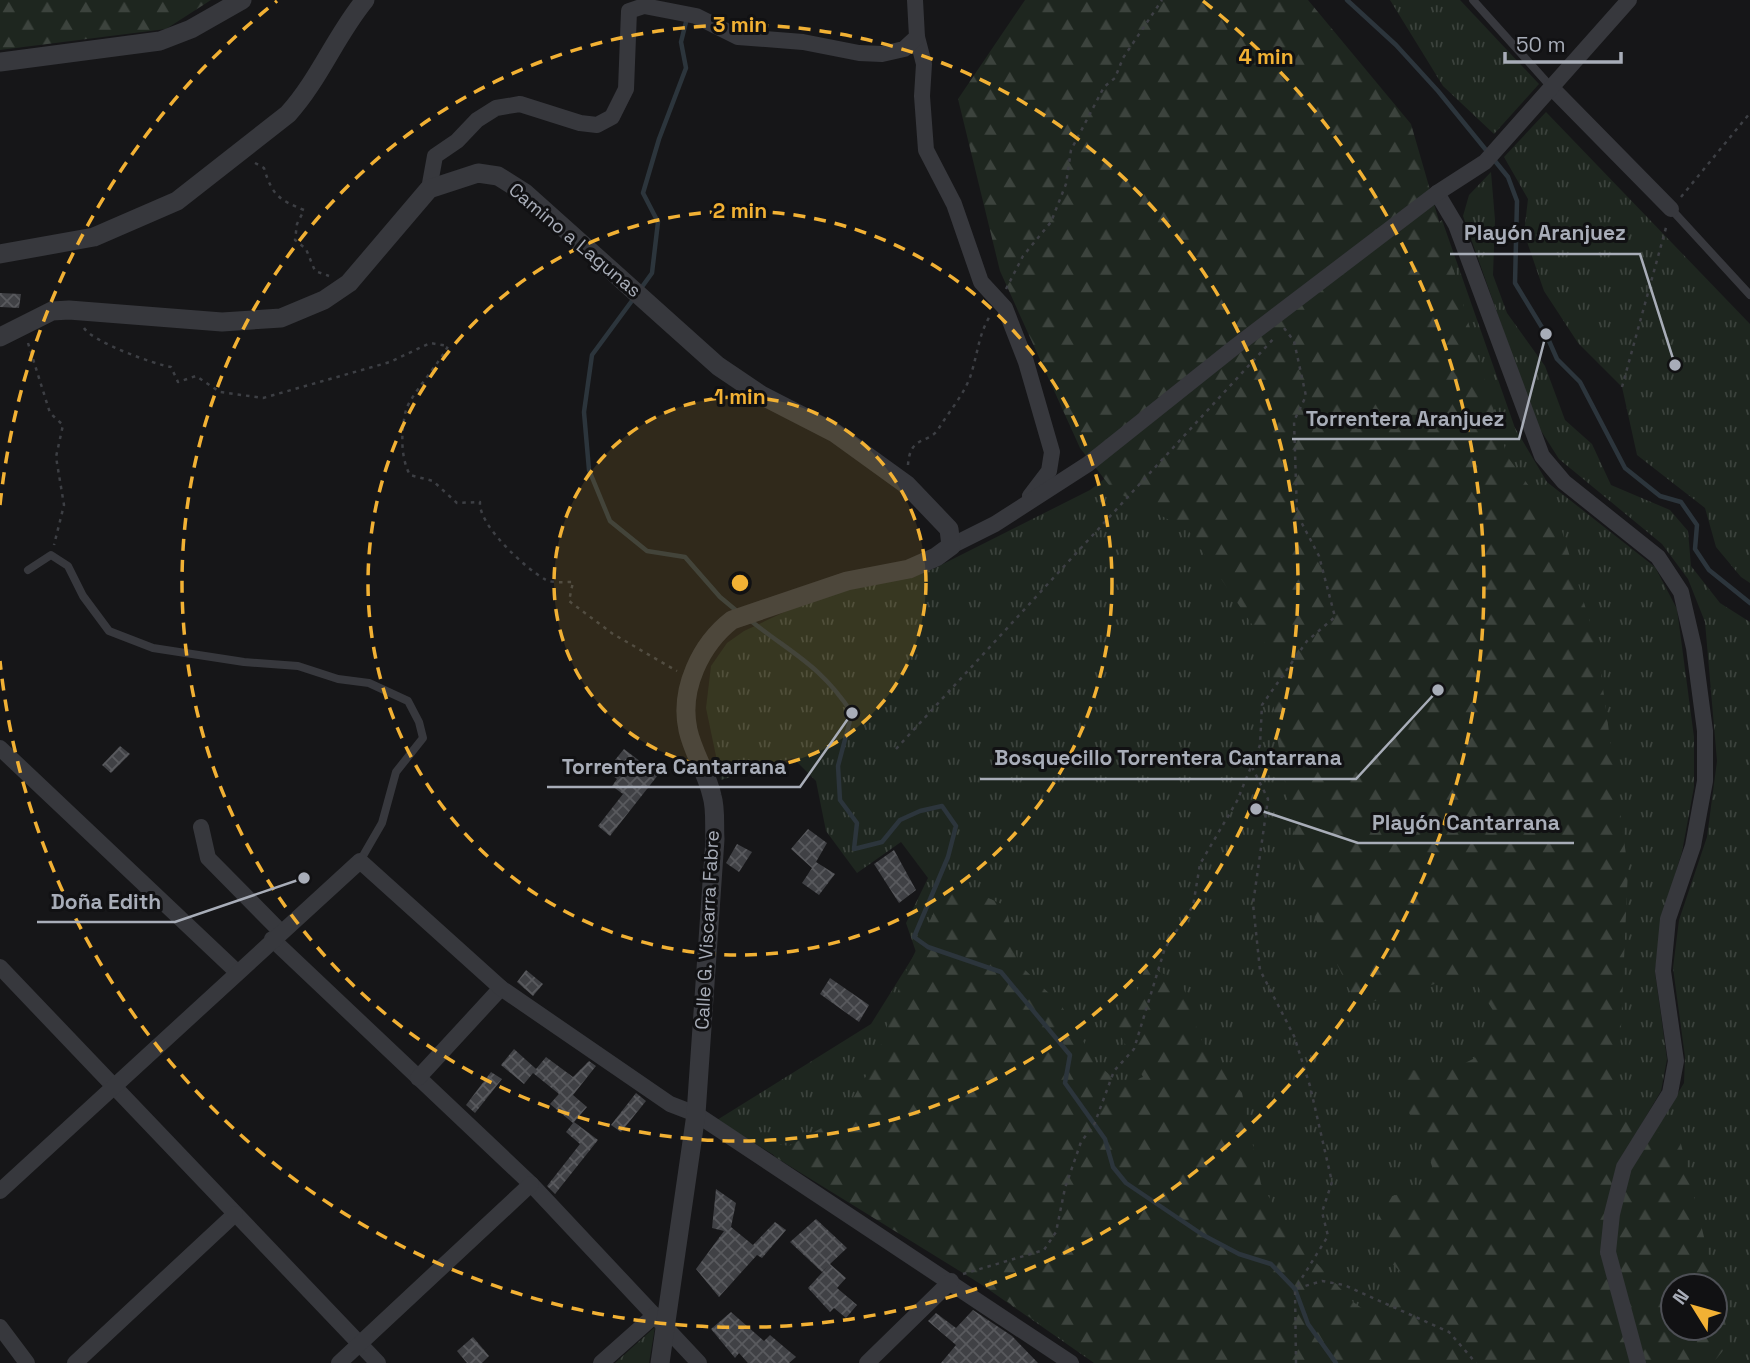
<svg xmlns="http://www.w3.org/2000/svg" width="1750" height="1363" viewBox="0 0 1750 1363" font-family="'Space Grotesk',sans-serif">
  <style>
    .grass { fill: url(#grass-tufts); fill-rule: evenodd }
    .forest { fill: url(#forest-firs); fill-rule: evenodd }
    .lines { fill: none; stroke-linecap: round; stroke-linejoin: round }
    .stream { stroke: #2c353c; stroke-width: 4.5 }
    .building { fill: url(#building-cross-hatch) }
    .path { stroke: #3d3f44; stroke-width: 2.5; stroke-dasharray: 3.5 5; stroke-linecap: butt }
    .service { stroke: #37383d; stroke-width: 8 }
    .minor { stroke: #37383d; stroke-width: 16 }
    .tertiary { stroke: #37383d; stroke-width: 19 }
    .ring { fill: none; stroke: #f2b134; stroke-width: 3.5; stroke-dasharray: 12 9 }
    .labels { text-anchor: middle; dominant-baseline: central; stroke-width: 6; stroke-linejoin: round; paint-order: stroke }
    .street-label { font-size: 19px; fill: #a8adb8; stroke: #111113 }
    .centre { fill: #f2b134; stroke: #111113; stroke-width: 3.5 }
    .ring-label { font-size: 21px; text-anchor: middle; font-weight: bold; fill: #f2b134; stroke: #111113; stroke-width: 6; stroke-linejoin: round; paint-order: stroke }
    .leader { fill: none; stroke: #a8adb8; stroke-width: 2.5 }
    .callout-dot { fill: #a8adb8; stroke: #111113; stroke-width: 2.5 }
    .callout-label { font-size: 21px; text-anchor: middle; font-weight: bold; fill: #a8adb8; stroke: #111113; stroke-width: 6; stroke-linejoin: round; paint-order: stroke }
  </style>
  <defs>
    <pattern id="grass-tufts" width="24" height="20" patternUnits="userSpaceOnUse" patternTransform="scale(1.75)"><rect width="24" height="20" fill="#1e261f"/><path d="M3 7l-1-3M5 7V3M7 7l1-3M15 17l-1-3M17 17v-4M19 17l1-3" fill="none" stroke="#3c433d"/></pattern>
    <pattern id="forest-firs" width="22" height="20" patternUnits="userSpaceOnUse" patternTransform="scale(1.75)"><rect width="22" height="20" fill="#1e261f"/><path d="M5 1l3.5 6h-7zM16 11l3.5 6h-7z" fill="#3c433d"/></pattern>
    <pattern id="building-cross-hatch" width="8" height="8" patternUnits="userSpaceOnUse" patternTransform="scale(1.75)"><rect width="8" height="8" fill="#404145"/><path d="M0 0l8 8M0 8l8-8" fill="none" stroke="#595a5e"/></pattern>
  </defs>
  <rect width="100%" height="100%" fill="#161618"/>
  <g class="grass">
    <path d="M1390 0H1460L1539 84 1494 134 1443 86Z"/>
    <path d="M1546 112 1750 324V583L1741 577 1716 547 1705 508 1637 455 1622 387 1578 343 1544 291 1524 233 1528 199 1504 157Z"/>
    <path d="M1491 172 1495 220 1493 275 1507 313 1545 366 1565 420 1592 444 1611 485 1670 510 1688 531 1691 566 1720 603 1750 622V1363H1647L1632 1170 1684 1083 1685 1057 1673 968 1679 920 1707 837 1717 761 1705 622 1688 579 1662 544 1559 459 1536 423 1463 216 1469 195ZM1673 1286H1715V1328H1673Z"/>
    <path d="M1442 220 1515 428 1547 482 1655 567 1677 609 1694 737V787L1682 852 1661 920 1655 972 1667 1059 1661 1091 1615 1169 1628 1363H1094L965 1273 717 1120 871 1024 916 952 906 923 928 878 901 842 857 873 826 831 816 781 793 758 721 780 706 708 711 666 727 643 744 631 840 586 933 569 1090 490Z"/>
    <path d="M655 1327 649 1363H615Z"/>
  </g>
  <g class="forest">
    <path d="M0 0H211L166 29 0 50Z"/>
    <path d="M1025 0H1308L1411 124 1507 456 1562 531 1597 645 1628 869 1617 1118 1680 1140 1730 1342 1713 1363H1096L992 1291 775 1157 765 1142 789 1146 843 1116 877 1057 901 982 949 880 1006 906 1018 963 1061 1005 1097 1064 1122 1085 1143 1077 1113 1022 1133 1003 1146 965 1182 983 1200 1038 1242 1093 1261 1184 1295 1240 1352 1301 1371 1315 1395 1294 1402 1273C1372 1245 1370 1236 1384 1198L1441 1184 1389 1068 1445 1073 1475 1058 1494 1012 1470 974 1357 1006 1305 897 1276 731 1268 648 1188 530 1113 490 1080 448 1000 271 958 99ZM1673 1286H1715V1328H1673Z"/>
  </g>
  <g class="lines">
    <g class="stream">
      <path d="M1347 0 1396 45 1438 91 1508 177 1517 201 1515 283 1546 334 1557 359 1580 382 1625 468 1660 496 1681 502 1697 525 1695 549 1709 570 1750 603"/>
      <path d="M639 291 652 273 658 222 643 193 659 139 686 68 681 42 687 18"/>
      <path d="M634 298 592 355 584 412 589 470 610 521 647 551 685 557 720 597 738 612"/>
      <path d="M751 621C794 655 820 665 852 713L838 766 840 800 857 823 854 849 882 842 900 820 920 811 942 806 956 826 948 857 914 937 928 947 1001 972 1070 1055 1065 1083 1105 1139 1113 1167 1126 1183 1203 1235 1239 1254 1271 1264 1295 1289 1308 1324 1336 1363"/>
    </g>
  </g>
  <g class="building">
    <path d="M0 293 21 294 19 308 0 307Z"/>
    <path d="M120 746 130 754 111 773 102 765Z"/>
    <path d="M624 749 658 775 610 836 598 826 623 794 612 786 617 779 606 771Z"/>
    <path d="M808 829 827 843 816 862 835 874 819 895 802 883 812 868 791 849Z"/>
    <path d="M737 844 752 852 739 872 726 863Z"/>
    <path d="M894 850 916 890 899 903 874 864Z"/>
    <path d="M526 970 543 984 533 996 517 982Z"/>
    <path d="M830 978 869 1005 859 1022 820 994Z"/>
    <path d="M514 1049 536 1069 546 1057 573 1077 589 1061 596 1066 573 1095 587 1107 574 1122 598 1140 555 1194 547 1186 580 1144 566 1132 573 1123 550 1104 559 1094 533 1073 524 1084 501 1065Z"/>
    <path d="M491 1072 502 1079 475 1113 466 1105Z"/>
    <path d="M636 1093 646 1101 621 1132 611 1125Z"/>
    <path d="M716 1189 736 1203 731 1227 753 1245 775 1222 786 1230 762 1258 757 1255 719 1297 696 1269 724 1231 712 1228Z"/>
    <path d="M816 1219 847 1248 830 1264 846 1278 837 1288 857 1305 846 1318 834 1308 830 1312 808 1288 828 1266 822 1272 790 1242Z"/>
    <path d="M973 1310 1012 1336 1038 1363H941L956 1345 928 1321 936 1313 956 1328Z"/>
    <path d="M731 1312 764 1341 770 1335 796 1357 789 1363H748L739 1353 735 1358 711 1329Z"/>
    <path d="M473 1337 489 1356 482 1363H467L457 1351Z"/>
  </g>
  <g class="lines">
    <g class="path">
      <path d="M255 163 264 168C272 195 279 200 304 210L297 224 295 240 306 249 315 271 329 276"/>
      <path d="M1681 197 1750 113"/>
      <path d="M1006 289 1023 256 1051 222 1066 184 1071 150 1104 87 1115 78 1123 58 1162 0"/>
      <path d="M84 328C93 342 153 364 171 367L178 382 196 376 220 392 263 398 390 362 430 343 448 346C439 364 410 396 406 410 401 430 400 457 410 475L433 481 457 503 480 502C478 525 526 569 546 580 552 583 565 582 573 582L569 601 613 634 677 671"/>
      <path d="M28 343 50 413 63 425 56 457 64 505 54 545"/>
      <path d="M1622 387 1667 224"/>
      <path d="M908 465C910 434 929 445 939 428 950 410 967 391 972 371 978 351 979 334 990 316"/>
      <path d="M896 749 1275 337"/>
      <path d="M1252 767 1268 799 1253 904 1260 970 1294 1036 1310 1086 1332 1182 1322 1212 1328 1236 1295 1289"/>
      <path d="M963 1274 1044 1250 1056 1232 1065 1188 1081 1142 1094 1125 1114 1071 1134 1049 1165 948 1193 906 1200 864 1237 801 1260 745 1262 705 1307 641 1335 617 1319 556 1297 514 1294 421 1306 396 1294 341 1284 328"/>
      <path d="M1296 1363 1295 1289 1322 1281 1344 1285 1449 1332 1476 1363"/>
    </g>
    <g class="service">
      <path d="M1473 0 1552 88"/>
      <path d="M1671 209 1750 295"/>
      <path d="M28 570 51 555 68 566 83 596 109 631 153 648 244 662 298 666 338 679 369 683 408 701 419 722 423 738 396 772 382 823 360 861"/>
    </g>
    <g class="minor">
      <path d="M917 37 924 64 922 96 926 150 954 204 981 282 1005 308 1026 362 1052 452 1049 471 1030 496"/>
      <path d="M1552 88 1671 209"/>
      <path d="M429 189 435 156 457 141 477 120 496 108 520 104 580 123 597 125 612 117 626 89 629 11 644 6 696 16 738 37 803 42 859 53 882 54 904 49 917 37 915 0"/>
      <path d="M1437 193 1456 225 1542 456 1564 482 1658 557 1681 592 1694 648 1705 731V781L1693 846 1668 919 1663 971 1676 1061 1670 1093 1624 1167 1612 1214 1608 1252 1638 1363"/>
      <path d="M951 546 995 524 1088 464 1236 346 1437 193 1485 162 1629 0"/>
      <path d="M0 748 237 972"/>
      <path d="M201 827 208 858 281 932"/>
      <path d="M272 939 531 1184 699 1363"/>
      <path d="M0 967 378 1363"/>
      <path d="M418 1078 501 988"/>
      <path d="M0 1191 360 861 501 988 670 1104 696 1114 1071 1363"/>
      <path d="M0 1327 27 1363"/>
      <path d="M75 1363 235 1214"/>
      <path d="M339 1363 531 1184"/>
      <path d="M601 1363 655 1315"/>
      <path d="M867 1363 951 1281"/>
    </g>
    <g class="tertiary">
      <path d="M0 62 160 41 191 29 242 0"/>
      <path d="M0 254 94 237 177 201 288 114C319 80 336 35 365 0"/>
      <path d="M0 337 52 311 69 310 222 322 281 318 324 300 349 283 429 189 478 173 498 176 525 193 718 366 761 395 835 433 907 485 949 529 951 546 936 557 909 569 847 581 732 620C701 644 679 689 688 730 693 753 707 773 712 796 716 809 714 825 715 839L696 1114 660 1363"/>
    </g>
  </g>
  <circle cx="740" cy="583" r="186" fill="#f2b134" fill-opacity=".12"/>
  <g class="ring">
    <circle cx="740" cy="583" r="186"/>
    <circle cx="740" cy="583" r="372"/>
    <circle cx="740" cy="583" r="558"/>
    <path d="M0 505A744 744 0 0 1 277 1M1203 1A744 744 0 1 1 0 661"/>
  </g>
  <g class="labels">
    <g class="street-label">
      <text transform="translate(575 240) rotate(40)">Camino a Lagunas</text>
      <text transform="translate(707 930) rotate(-87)">Calle G. Viscarra Fabre</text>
    </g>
  </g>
  <circle cx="740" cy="583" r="10" class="centre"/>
  <g class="ring-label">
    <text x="740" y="32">3 min</text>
    <text x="1266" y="64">4 min</text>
    <text x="740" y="218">2 min</text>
    <text x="740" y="404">1 min</text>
  </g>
  <path class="leader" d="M1675 365L1640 254H1450M1546 334L1519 439H1292M1438 690L1356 779H980M852 713L800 787H547M1256 809L1358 843H1574M304 878L175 922H37"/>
  <g class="callout-dot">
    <circle cx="1675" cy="365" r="7"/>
    <circle cx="1546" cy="334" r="7"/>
    <circle cx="1438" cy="690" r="7"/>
    <circle cx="852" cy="713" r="7"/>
    <circle cx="1256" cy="809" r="7"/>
    <circle cx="304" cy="878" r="7"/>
  </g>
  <g class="callout-label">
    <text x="1545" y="240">Playón Aranjuez</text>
    <text x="1405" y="426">Torrentera Aranjuez</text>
    <text x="1168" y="765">Bosquecillo Torrentera Cantarrana</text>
    <text x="674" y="774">Torrentera Cantarrana</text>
    <text x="1466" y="830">Playón Cantarrana</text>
    <text x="106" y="909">Doña Edith</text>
  </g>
  <g transform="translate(1694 1307) rotate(307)"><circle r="33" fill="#111113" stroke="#4d4f55" stroke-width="2"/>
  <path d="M0-5L12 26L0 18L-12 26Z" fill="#f2b134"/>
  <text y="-10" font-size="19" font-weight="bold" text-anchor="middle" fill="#a8adb8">N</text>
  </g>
  <path d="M1505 52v10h116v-10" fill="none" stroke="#a8adb8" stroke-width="3.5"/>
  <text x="1516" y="52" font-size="21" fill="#a8adb8" stroke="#111113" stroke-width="5" paint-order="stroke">50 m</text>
</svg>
